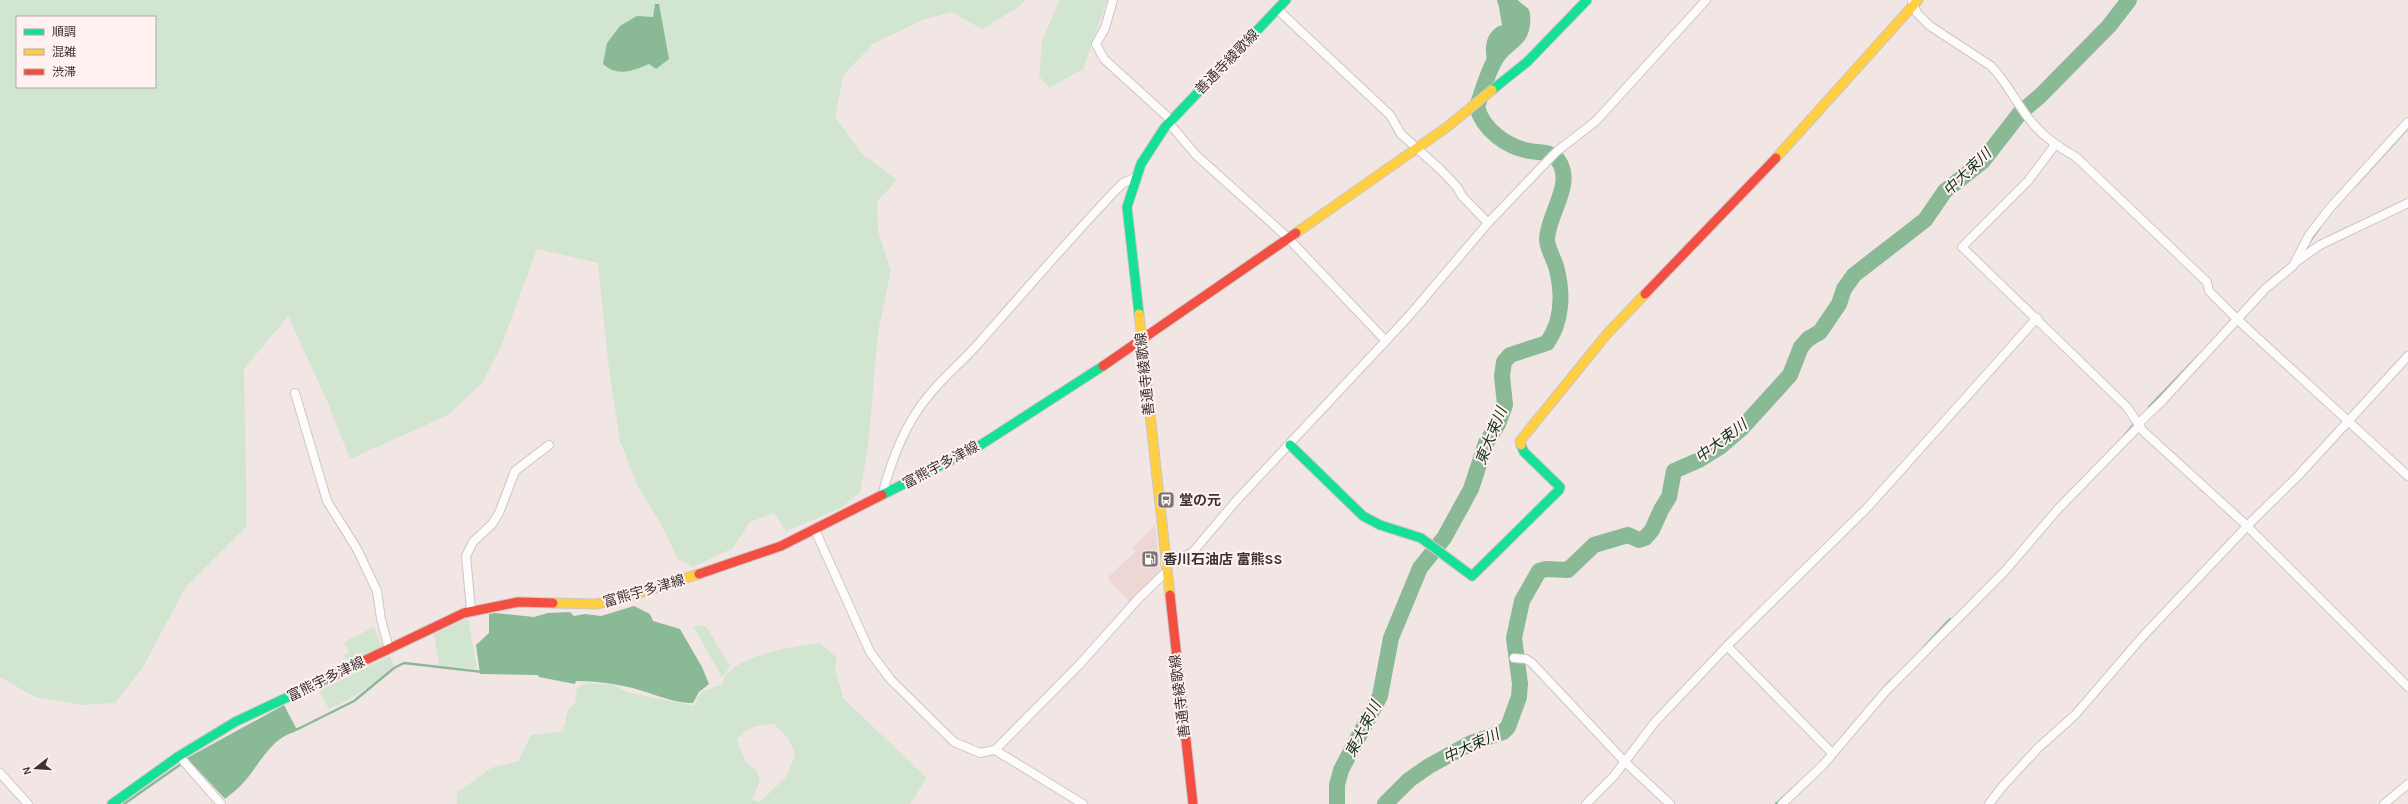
<svg xmlns="http://www.w3.org/2000/svg" width="2408" height="804" viewBox="0 0 2408 804" font-family="Karla,'Noto Sans JP',sans-serif">
  <style>
    .built { fill: #edd7d5 }
    .green { fill: #d1e5d1; fill-rule: evenodd }
    .water { fill: #8ab995 }
    .lines { fill: none; stroke-linecap: round; stroke-linejoin: round }
    .stream { stroke: #8ab995; stroke-width: 2.5 }
    .river { stroke: #8ab995; stroke-width: 16 }
    .street-casing { stroke: #cec5c4; stroke-width: 10 }
    .fast-casing { stroke: #cec5c4; stroke-width: 11 }
    .slow-casing { stroke: #cec5c4; stroke-width: 11 }
    .jam-casing { stroke: #cec5c4; stroke-width: 11 }
    .street { stroke: #fdfbfb; stroke-width: 8 }
    .fast { stroke: #16e098; stroke-width: 9 }
    .slow { stroke: #ffcf43; stroke-width: 9 }
    .jam { stroke: #f24e42; stroke-width: 9 }
    .labels { text-anchor: middle; dominant-baseline: central; stroke-width: 4; stroke-linejoin: round; paint-order: stroke }
    .street-label { font-size: 14px; fill: #3b3332; stroke: #fff1f0 }
    .poi-label { font-size: 14px; font-weight: bold; fill: #3b3332; stroke: #fff1f0; text-anchor: start }
    .water-label { font-size: 15px; font-style: italic; fill: #11301b; stroke: #fff1f0 }
  </style>
  <rect width="100%" height="100%" fill="#f2e6e5"/>
  <path class="built" d="M1155 525 1160 572 1130 602 1107 578 1136 551 1133 547Z"/>
  <g class="green">
    <path d="M0 0H1025L1020 6 982 29 951 12 922 20 873 44 844 74 835 117 862 154 897 180 877 201 878 231 891 271 878 332 868 448 860 492 839 509 786 531 774 513 750 522 733 548 693 567 678 559 662 526 638 487 620 441 609 370 598 263 537 249 500 349 482 383 448 415 350 459 328 403 288 316 244 369 247 526 185 588 143 667 115 703 82 705 35 697 0 677ZM17 17H155V87H17Z"/>
    <path d="M1059 0H1107L1083 69 1049 88 1039 76 1042 42Z"/>
    <path d="M468 618 477 669 439 665 434 634Z"/>
    <path d="M693 626H706L726 660 731 665 722 677Z"/>
    <path d="M374 627 382 646 347 662 344 655 349 653 344 642Z"/>
    <path d="M820 643 837 658 835 668 843 698 927 778 910 804H457V793L491 768 518 761 531 735 563 731 568 710 575 703 577 688 586 683 613 685 627 692 694 706 701 692 723 684C725 656 798 646 820 643ZM774 724 789 739 795 755 786 777 760 802 752 800 760 781 757 771 745 761 737 740C744 728 760 724 774 724Z"/>
    <path d="M390 656 394 665C373 684 355 698 329 709L319 691Z"/>
  </g>
  <g class="water">
    <path d="M655 4H659L669 59 656 69 649 64C632 71 618 77 603 64L607 43 620 26 637 16 653 17Z"/>
    <path d="M634 606 650 614 653 621 680 629 702 667 709 684 699 692 693 703C681 704 661 697 649 693 626 685 600 681 576 681L575 684 539 677 538 675 480 674 476 645 489 633V614L495 613 534 617 548 613 570 612 574 616 585 614 601 616Z"/>
    <path d="M284 705 296 728 295 732C272 737 259 765 244 782 239 788 231 794 225 799L187 758Z"/>
  </g>
  <g class="lines">
    <g class="stream">
      <path d="M2356 185 2408 128"/>
      <path d="M2308 244 2320 227"/>
      <path d="M2268 282 2286 267"/>
      <path d="M2149 407 2199 355"/>
      <path d="M2123 437 2135 423"/>
      <path d="M1923 648 1950 619"/>
      <path d="M1879 694 1891 680"/>
      <path d="M293 730 298 729 354 701 394 668 404 663 483 672"/>
      <path d="M124 804 184 762"/>
      <path d="M1776 804 1798 784"/>
    </g>
    <g class="river">
      <path d="M1495 59C1493 51 1493 39 1501 34 1505 32 1507 33 1511 30L1506 1"/>
      <path d="M1337 804V785L1341 770 1380 696 1391 638 1420 568 1444 538 1471 489 1486 443 1498 424 1505 405 1502 376 1504 362 1510 355 1547 343C1562 322 1563 295 1557 270 1555 260 1547 249 1547 239 1548 213 1575 184 1558 160 1551 151 1540 153 1530 151 1507 147 1483 130 1477 107 1482 92 1487 74 1495 60 1506 40 1525 43 1522 14L1505 0"/>
      <path d="M1385 804 1409 780 1429 766 1471 743 1503 732 1508 727 1519 697 1520 684 1514 638 1522 601 1539 571 1546 569 1568 570 1594 545 1628 535 1639 540 1645 538 1652 530 1661 510 1669 497 1674 471 1699 460 1720 447 1741 429 1790 375 1801 347 1808 339 1820 332 1839 304 1844 289 1854 275 1925 220 1945 191 1982 162 2020 113 2040 96 2109 26 2129 0"/>
    </g>
    <g class="street-casing">
      <g id="street">
        <path d="M1113 0 1105 28 1096 44 1104 59 1171 120"/>
        <path d="M1912 2 1917 13 1930 26 1991 66C2007 82 2016 103 2030 120 2042 136 2058 147 2076 157L2207 282 2209 291 2238 320 2408 476"/>
        <path d="M1277 9 1390 115 1401 134 1441 170 1457 187 1462 196 1488 223"/>
        <path d="M1169 123 1196 155 1287 237 1386 341"/>
        <path d="M2055 145 2028 181 1962 247 2127 407 2143 431 2245 524 2408 687"/>
        <path d="M2296 262 2320 245 2408 203"/>
        <path d="M295 393 327 501 357 549 377 591 381 619 389 649"/>
        <path d="M2139 423 2162 401 2265 289 2293 266 2309 235 2330 208 2408 122"/>
        <path d="M882 496C891 460 904 425 929 395 946 374 968 357 985 336 1027 288 1069 240 1113 193L1123 183 1134 178"/>
        <path d="M815 530 870 652 891 680 954 742 980 753 995 750 1079 665 1139 598 1166 572"/>
        <path d="M1165 564 1192 553 1236 501 1409 316 1488 223 1556 152 1596 121 1706 0"/>
        <path d="M471 610 466 556 473 542 492 524 499 513 515 471 549 445"/>
        <path d="M1727 646 1832 753"/>
        <path d="M1514 658 1526 659 1532 663 1625 762 1670 804"/>
        <path d="M995 750 1083 804"/>
        <path d="M179 756 221 804"/>
        <path d="M0 773 28 804"/>
        <path d="M1586 804 1614 776 1655 722 1730 643 1867 508 2037 318"/>
        <path d="M1782 804 1823 765 1885 692 2005 571 2058 509 2140 425"/>
        <path d="M1989 804 2002 787 2038 748 2075 715 2143 636 2254 519 2297 477 2408 356"/>
        <path d="M2384 804 2408 784"/>
      </g>
    </g>
    <g class="fast-casing">
      <g id="fast">
        <path d="M1492 90 1527 62 1587 0"/>
        <path d="M1139 314 1127 207 1141 164 1165 127 1286 0"/>
        <path d="M1290 445 1363 516 1380 525 1421 538 1472 576 1559 490 1560 487 1524 452 1521 445"/>
        <path d="M882 495 979 446 1103 366"/>
        <path d="M112 804 179 756 235 722 328 678"/>
      </g>
    </g>
    <g class="slow-casing">
      <g id="slow">
        <path d="M1776 158 1918 0"/>
        <path d="M1296 233 1447 127 1492 90"/>
        <path d="M1139 314 1170 595"/>
        <path d="M1521 445 1520 441 1607 334 1645 294"/>
        <path d="M553 603 596 604 624 598 699 574"/>
      </g>
    </g>
    <g class="jam-casing">
      <g id="jam">
        <path d="M1645 294 1776 158"/>
        <path d="M1103 366 1296 233"/>
        <path d="M699 574 781 546 882 495"/>
        <path d="M1170 595 1193 804"/>
        <path d="M328 678 464 613 518 602 553 603"/>
      </g>
    </g>
    <use href="#street" class="street"/>
    <use href="#fast" class="fast"/>
    <use href="#slow" class="slow"/>
    <use href="#jam" class="jam"/>
  </g>
  <defs>
    <g id="bus-square" transform="scale(0.9)"><rect x="-9" y="-9" width="18" height="18" rx="4" fill="#7b7271" stroke="#fff1f0"/><path d="M-5-6H5V4H4V6H2V4H-2V6H-4V4H-5ZM-3.5-4V0h7V-4ZM-3.5 1.2v1.5H-2V1.2ZM2 1.2v1.5H3.5V1.2Z" fill="#fff"/></g>
    <g id="fuel-square" transform="scale(0.9)"><rect x="-9" y="-9" width="18" height="18" rx="4" fill="#7b7271" stroke="#fff1f0"/><path d="M-5.5-6h7V0h2V4h1.3V-2.5L3-4.5l.8-.8L6-3V5H2.5V1h-1V6h-7ZM-4.2-4.7v3.2H.2V-4.7Z" fill="#fff"/></g>
  </defs>
  <g fill-rule="evenodd">
    <use href="#bus-square" x="1166" y="500"/>
    <use href="#fuel-square" x="1150" y="559"/>
  </g>
  <g class="labels">
    <g class="street-label">
      <text transform="translate(1227 62) rotate(-46)">善通寺綾歌線</text>
      <text transform="translate(1145 374) rotate(-96)">善通寺綾歌線</text>
      <text transform="translate(941 465) rotate(-28)">富熊宇多津線</text>
      <text transform="translate(644 591) rotate(-16)">富熊宇多津線</text>
      <text transform="translate(326 679) rotate(-26)">富熊宇多津線</text>
      <text transform="translate(1180 696) rotate(-97)">善通寺綾歌線</text>
    </g>
    <g class="poi-label">
      <text x="1179" y="500">堂の元</text>
      <text x="1163" y="559">香川石油店 富熊SS</text>
    </g>
    <g class="water-label">
      <text transform="translate(1967 172) rotate(-44)">中大束川</text>
      <text transform="translate(1491 436) rotate(-68)">東大束川</text>
      <text transform="translate(1721 441) rotate(-37)">中大束川</text>
      <text transform="translate(1363 729) rotate(-63)">東大束川</text>
      <text transform="translate(1471 746) rotate(-25)">中大束川</text>
    </g>
  </g>
  <rect x="16" y="16" width="140" height="72" fill="#fff1f0" stroke="#b1a5a4"/>
  <rect x="24" y="29" width="20" height="6" fill="#16e098" stroke="#b1a5a4"/>
  <text x="52" y="36" font-size="12" fill="#3b3332">順調</text>
  <rect x="24" y="49" width="20" height="6" fill="#ffcf43" stroke="#b1a5a4"/>
  <text x="52" y="56" font-size="12" fill="#3b3332">混雑</text>
  <rect x="24" y="69" width="20" height="6" fill="#f24e42" stroke="#b1a5a4"/>
  <text x="52" y="76" font-size="12" fill="#3b3332">渋滞</text>
  <g transform="translate(36 768) rotate(253)" stroke="#fff1f0" stroke-width="3" paint-order="stroke">
  <path d="M0-3L7 15L0 10L-7 15Z" fill="#3b3332"/>
  <text y="-6" font-size="11" font-weight="bold" text-anchor="middle" fill="#3b3332">N</text>
  </g>
</svg>
